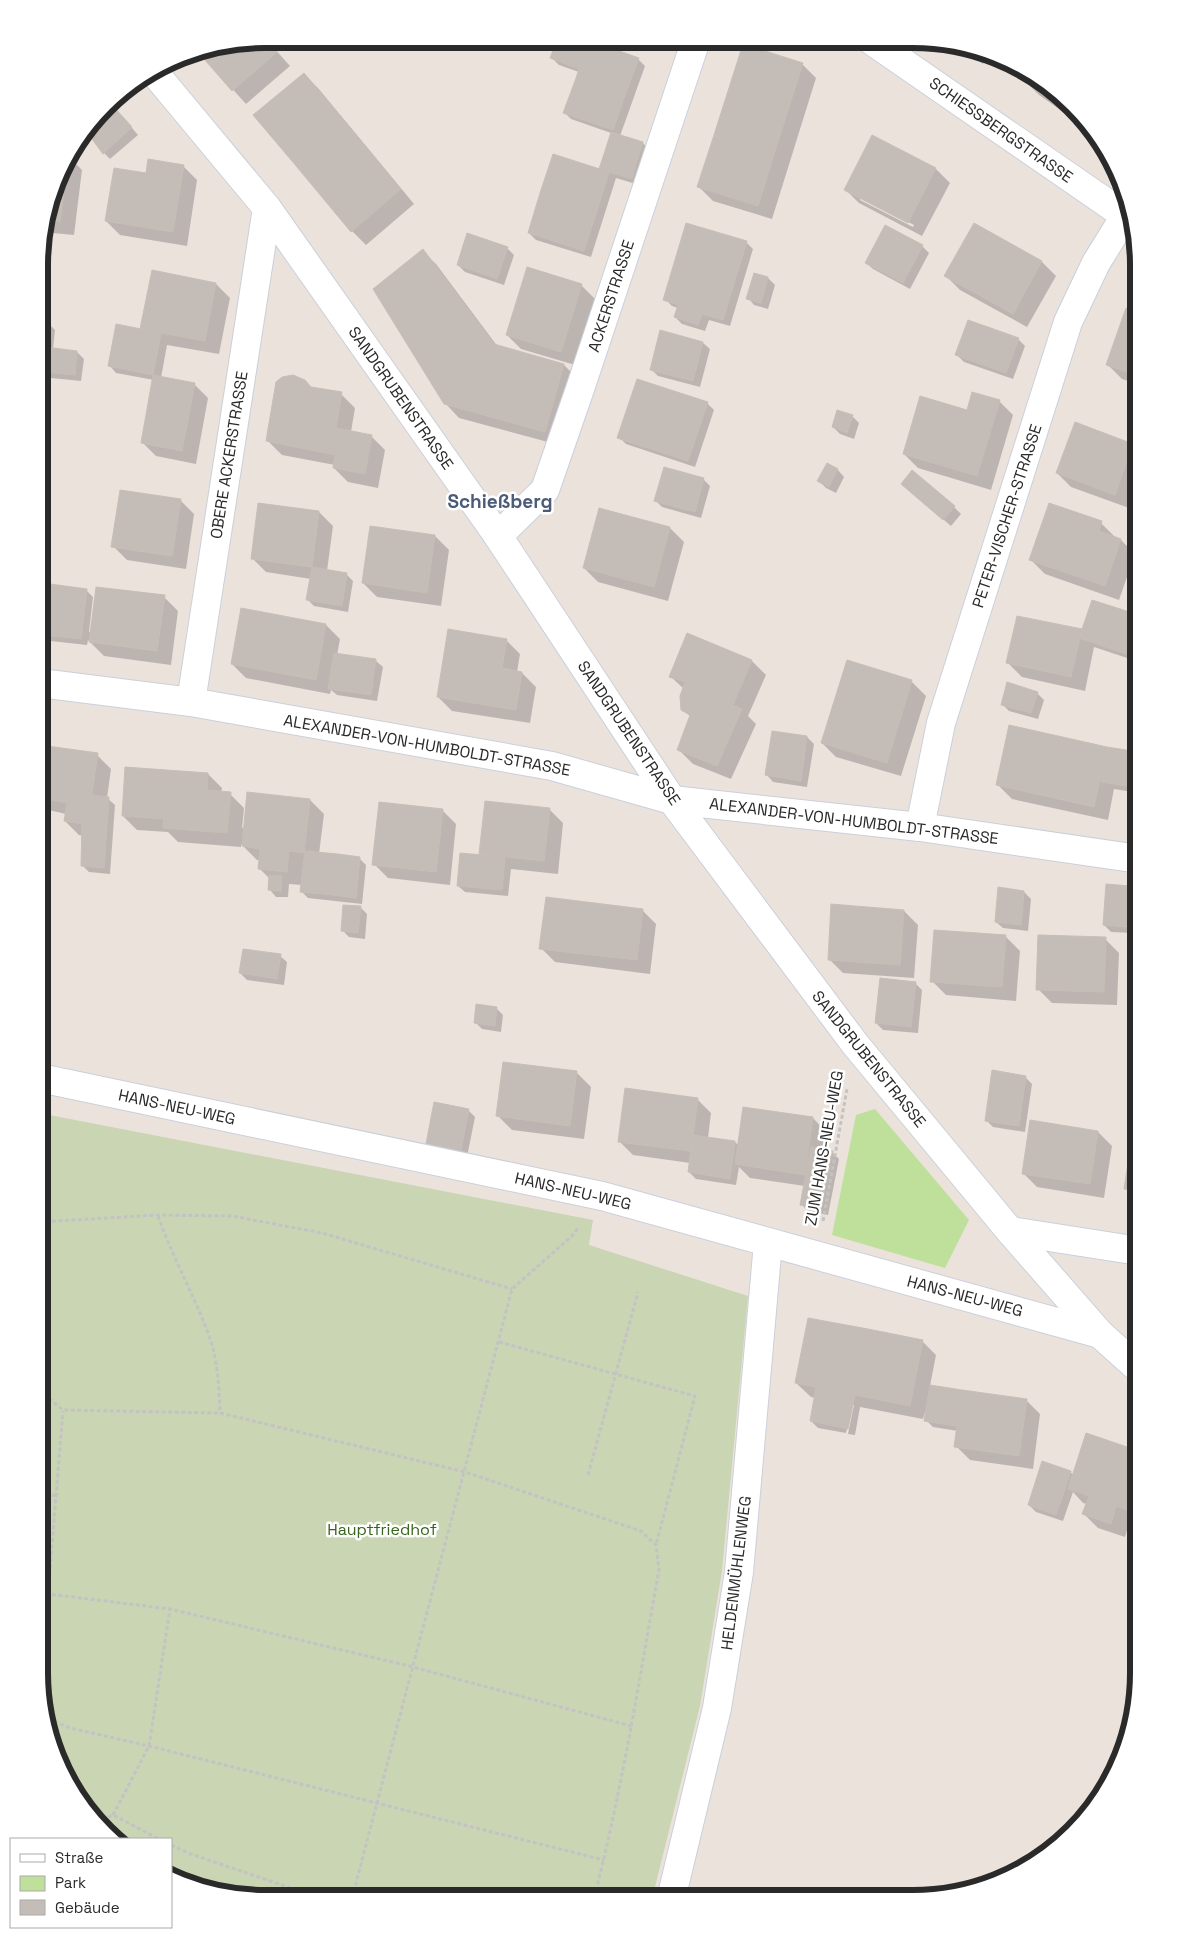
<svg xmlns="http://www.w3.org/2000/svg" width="1178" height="1938" viewBox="0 0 1178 1938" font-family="'Space Grotesk',sans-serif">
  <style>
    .green { fill: #bfe09a }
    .cemetery { fill: #cad5b4 }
    .shadow { fill: #0003; fill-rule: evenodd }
    .building { fill: #c4bdb7; stroke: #c7beb6 }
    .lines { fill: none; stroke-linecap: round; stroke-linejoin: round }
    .minor-casing { stroke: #cad0db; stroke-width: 30 }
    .path { stroke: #c3c3c3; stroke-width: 3; stroke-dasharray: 4 2.5; stroke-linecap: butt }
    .minor { stroke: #fff; stroke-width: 28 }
    .labels { text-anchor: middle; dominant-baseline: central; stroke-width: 5; stroke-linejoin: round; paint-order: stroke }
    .street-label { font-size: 16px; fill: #2a2a2a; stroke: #fff }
    .park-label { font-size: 16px; fill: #38641c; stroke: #fff }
    .quarter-label { font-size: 19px; font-weight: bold; fill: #4b5c79; stroke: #fff }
    .rim { fill: none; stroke: #2a2a2a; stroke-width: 6 }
  </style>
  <rect width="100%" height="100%" fill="#ebe2dc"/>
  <path class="green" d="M875 1109 969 1220 945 1268 832 1235 856 1115Z"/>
  <path class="cemetery" d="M39 1113 593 1220 589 1245 748 1296 722 1571 700 1706 652 1899 235 1897 178 1882 171 1878V1839H114L85 1811 56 1760 39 1674Z"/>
  <g class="shadow">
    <path d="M266 39 290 66 246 104 199 52Z"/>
    <path d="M558 40H584L638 59 645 66 620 136 643 143 649 150 639 185 616 178 591 257 536 240 529 233 600 171 611 133 571 119 564 112 579 72 559 65 552 58Z"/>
    <path d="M955 44 1000 56 1051 85 1086 120 1082 125 1039 95 1019 75 989 55 983 64Z"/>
    <path d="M802 64 816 78 772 219 713 201 699 187Z"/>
    <path d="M304 75 318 88 414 204 366 245 352 231Z"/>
    <path d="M121 115 138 135 110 159 104 153Z"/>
    <path d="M1089 124 1093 127 1104 146 1086 128Z"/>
    <path d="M873 137 936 169 950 183 922 236 859 203 845 189ZM860 197 914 225 913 227 860 200Z"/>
    <path d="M68 156 82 170 74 235 42 232 62 164Z"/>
    <path d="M183 166 197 180 187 246 120 235 106 221Z"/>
    <path d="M885 227 922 246 929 253 910 289 873 269 866 263Z"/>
    <path d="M746 242 753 249 730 326 709 320 705 331 682 324 675 317 678 308 672 306 665 299Z"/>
    <path d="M507 248 514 255 504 285 465 272 458 265Z"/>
    <path d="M422 251 436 264 498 347 564 365 578 379 559 445 459 418 445 403Z"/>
    <path d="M1042 262 1056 276 1027 327 960 290 946 276Z"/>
    <path d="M755 275 768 278 775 285 768 309 754 305 748 298Z"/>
    <path d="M216 284 230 298 219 354 167 345 161 378 194 384 208 398 196 464 156 456 142 442 154 380 116 373 110 366 141 330Z"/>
    <path d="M581 285 595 299 575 365 521 349 507 335Z"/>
    <path d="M1127 310 1139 314V385L1122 379 1108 365Z"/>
    <path d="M41 323H48L55 330 53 349 77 352 84 359 81 381 51 378 44 371 47 353 40 352Z"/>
    <path d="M1018 339 1025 346 1013 379 964 362 957 355Z"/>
    <path d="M703 343 710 349 700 387 658 376 651 369Z"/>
    <path d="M312 388 341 394 355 408 351 432 371 436 385 450 378 488 348 482 334 468 335 465 282 455 268 441Z"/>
    <path d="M999 401 1013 415 991 490 918 468 904 454 968 412Z"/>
    <path d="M707 403 714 410 695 467 626 444 619 437Z"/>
    <path d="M1139 403V436L1130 429Z"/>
    <path d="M852 416 859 423 854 439 840 434 833 427Z"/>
    <path d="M1075 424 1133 445 1139 451V480L1129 508 1071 487 1057 473Z"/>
    <path d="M827 465 838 470 844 477 836 493 826 488 819 481Z"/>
    <path d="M703 479 710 486 701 518 662 507 655 500Z"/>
    <path d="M909 490 954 507 961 514 951 526Z"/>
    <path d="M180 500 194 514 186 569 127 560 113 546Z"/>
    <path d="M600 509 670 528 684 542 668 601 598 582 584 568Z"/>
    <path d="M319 512 333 526 327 571 346 574 353 581 348 612 314 606 308 600 311 579 266 572 252 558Z"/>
    <path d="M1101 523 1115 537V538L1121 540 1135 554 1119 600 1045 574 1031 560Z"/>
    <path d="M371 527 435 536 449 550 441 606 377 597 363 583Z"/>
    <path d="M86 590 93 597 89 632H91L164 597 178 611 171 665 104 656 88 640 87 645 51 641 49 657 40 656V623L47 624Z"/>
    <path d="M1093 601 1139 617V662L1094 647 1085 691 1022 677 1008 663 1083 632Z"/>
    <path d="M242 610 326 625 340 639 337 655 376 661 383 667 377 701 337 695 331 690 330 694 246 678 232 664Z"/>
    <path d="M506 640 520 654 517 672 522 673 536 687 530 723 452 711 438 697Z"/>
    <path d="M752 661 766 675 748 716 756 724 731 779 693 764 679 750 691 717 682 709 684 689 671 677Z"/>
    <path d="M912 682 926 696 901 776 836 757 822 743Z"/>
    <path d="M1037 693 1044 700 1038 719 1009 711 1002 704Z"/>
    <path d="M807 737 814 744 807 787 773 782 767 775Z"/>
    <path d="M40 746 97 755 111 769 107 798 115 805 110 874 89 872 82 865 83 836 79 835 65 821 66 814 40 808Z"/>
    <path d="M1106 748 1108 750V748L1139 754V793L1114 789 1108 820 1012 799 998 785Z"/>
    <path d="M208 774 222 788 221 793 230 794 244 808 242 828 310 800 324 814 319 854 359 858 366 865 362 904 308 898 301 891 302 885 289 884 288 897H276L270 890V879L259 868 260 860H257L241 844V847L178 842 168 832 137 830 123 816Z"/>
    <path d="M549 809 563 823 558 874 511 869 508 896 465 892 458 886 483 856 481 853Z"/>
    <path d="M442 810 456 824 450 885 388 878 374 864Z"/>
    <path d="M1129 887 1136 894 1133 933 1111 932 1104 925Z"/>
    <path d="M1024 892 1031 899 1028 931 1003 928 996 922Z"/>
    <path d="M360 907 367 914 365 939 349 937 342 930Z"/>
    <path d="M642 910 656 924 650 974 555 962 541 948Z"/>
    <path d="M904 911 918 925 914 978 843 973 829 959Z"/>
    <path d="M1006 937 1020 951 1016 1001 946 995 932 981Z"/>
    <path d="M1105 939 1119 953 1117 1005 1052 1003 1038 989Z"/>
    <path d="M280 956 287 962 284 985 247 980 240 973Z"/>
    <path d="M915 983 922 990 918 1033 883 1030 876 1023Z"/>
    <path d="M496 1008 503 1015 501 1032 482 1029 475 1022Z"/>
    <path d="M577 1073 591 1087 584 1139 512 1130 498 1116Z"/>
    <path d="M1025 1077 1032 1084 1025 1132 993 1127 986 1120Z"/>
    <path d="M697 1099 711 1113 708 1138 735 1142 739 1146 813 1118 827 1133 824 1150 832 1152 839 1159 828 1215 808 1211 801 1204 805 1186 750 1178 739 1167 736 1185 696 1179 689 1172 690 1163 633 1155 619 1141Z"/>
    <path d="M468 1110 475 1117 467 1157 434 1151 427 1144Z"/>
    <path d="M1098 1132 1112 1146 1104 1198 1037 1187 1023 1173Z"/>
    <path d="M1139 1140V1202L1126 1188Z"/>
    <path d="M922 1341 936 1355 930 1386 1026 1400 1040 1414 1033 1469 970 1460 956 1446 958 1431 933 1427 926 1420 927 1413 925 1412 923 1419 860 1407 855 1435 848 1434 854 1405H851L846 1433 818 1428 811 1421 815 1398 811 1397 796 1383Z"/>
    <path d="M1139 1452V1522L1130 1520 1125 1537 1098 1528 1084 1514 1087 1504 1083 1503 1073 1492 1063 1521 1036 1512 1029 1505 1070 1472 1074 1475Z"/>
  </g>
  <g class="building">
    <path d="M266 39 277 52 232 91 198 52Z"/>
    <path d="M557 40H588L639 58 624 98 575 81 579 69 550 58Z"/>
    <path d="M743 44 803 63 774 154 714 135Z"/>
    <path d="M1005 59 1051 85V86L1048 91 1003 61Z"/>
    <path d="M304 73 348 125 297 167 253 115Z"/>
    <path d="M575 81 624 98 613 130 563 113Z"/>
    <path d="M1051 86 1074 109 1072 113 1045 95Z"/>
    <path d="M114 107 132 127 103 154 92 139 96 123Z"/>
    <path d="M1088 123 1093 127 1099 139 1084 128Z"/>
    <path d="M348 125 401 189 351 232 297 167Z"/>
    <path d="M611 132 643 142 637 161 605 151Z"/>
    <path d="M714 135 774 154 758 206 697 187Z"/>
    <path d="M872 135 936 168 908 223 844 190Z"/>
    <path d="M605 151 637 161 632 179 599 169Z"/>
    <path d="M553 154 609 172 597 211 540 193Z"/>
    <path d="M68 157 60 222 45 220 62 164Z"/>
    <path d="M148 159 184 165 173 232 105 221 114 168 146 173Z"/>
    <path d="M540 193 597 211 584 251 528 233Z"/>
    <path d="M686 223 747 241 723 320 702 314 698 325 674 317 678 305 663 300Z"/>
    <path d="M974 223 1042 261 1013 314 944 276Z"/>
    <path d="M885 225 923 245 903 283 865 263Z"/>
    <path d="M467 233 508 247 497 279 457 265Z"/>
    <path d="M423 249 494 344 444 404 373 289Z"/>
    <path d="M527 267 582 284 561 352 506 335Z"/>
    <path d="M152 270 216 283 205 341 140 329Z"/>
    <path d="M754 273 768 277 761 303 746 299Z"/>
    <path d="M1126 308 1139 313V376L1106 365Z"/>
    <path d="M968 320 1019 338 1006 373 955 355Z"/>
    <path d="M41 321 49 322 46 347H40Z"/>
    <path d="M116 324 161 333 153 375 108 366Z"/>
    <path d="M660 330 703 342 693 381 650 370Z"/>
    <path d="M494 344 564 364 545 432 444 404Z"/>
    <path d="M46 347 77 351 75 375 43 372Z"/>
    <path d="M153 375 195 383 182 451 141 443Z"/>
    <path d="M293 375 305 380 311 387 342 392 336 428 372 435 365 474 333 468 335 455 266 441 276 382 282 377Z"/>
    <path d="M637 379 708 402 688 461 617 438Z"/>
    <path d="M972 392 1000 400 977 476 903 454 920 396 967 410Z"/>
    <path d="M1139 399V433L1129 429Z"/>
    <path d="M837 410 853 415 847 433 832 427Z"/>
    <path d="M1075 422 1133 444 1115 495 1056 473Z"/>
    <path d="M827 463 838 469 829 487 817 481Z"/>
    <path d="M664 467 704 478 695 512 654 501Z"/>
    <path d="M912 470 955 506 943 520 901 484Z"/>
    <path d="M120 490 181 499 172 556 111 547Z"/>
    <path d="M258 503 319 511 312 567 251 559Z"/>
    <path d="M1049 503 1102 521 1099 531 1121 539 1105 586 1029 560Z"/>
    <path d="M599 508 670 527 654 587 583 568Z"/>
    <path d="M370 526 435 535 427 593 362 583Z"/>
    <path d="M312 567 347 573 342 606 306 600Z"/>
    <path d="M50 584 87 589 81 639 44 635Z"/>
    <path d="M96 587 165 595 157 651 89 642Z"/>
    <path d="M1092 600 1139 615V658L1079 638Z"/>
    <path d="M241 608 326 624 316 680 231 664Z"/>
    <path d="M1017 616 1082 629 1071 677 1006 663Z"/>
    <path d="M40 622 46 623 42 650H40Z"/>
    <path d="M448 629 507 639 502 668 522 672 516 710 437 697Z"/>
    <path d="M687 633 752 660 733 705 742 709 717 766 677 750 690 715 681 710 680 696 685 682 669 677Z"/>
    <path d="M334 653 376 659 371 695 328 689Z"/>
    <path d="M847 660 912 680 887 763 821 743Z"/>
    <path d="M1007 682 1038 692 1031 713 1001 705Z"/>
    <path d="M1009 725 1107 747 1094 807 996 785Z"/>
    <path d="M772 731 807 736 801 781 765 775Z"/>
    <path d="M40 745 98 753 90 806 85 805 82 824 64 821 67 803 40 798Z"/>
    <path d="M1107 747 1139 752V788L1101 782Z"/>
    <path d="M125 767 208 773 207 790 231 792 227 833 163 828 164 819 122 816Z"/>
    <path d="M247 792 310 799 304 853 289 851 287 872 258 869 260 849 242 846Z"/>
    <path d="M92 795 109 797 104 868 81 866 82 824 85 805 90 806Z"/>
    <path d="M485 801 550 808 544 861 479 854Z"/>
    <path d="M379 802 443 809 436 872 372 865Z"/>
    <path d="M305 851 338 854 333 895 300 892Z"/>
    <path d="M460 853 505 857 502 890 457 886Z"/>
    <path d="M338 854 360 857 356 898 333 895Z"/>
    <path d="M269 875 282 876 281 891 268 890Z"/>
    <path d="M1106 884 1130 886 1127 927 1103 925Z"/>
    <path d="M998 887 1024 891 1021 925 995 922Z"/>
    <path d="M546 897 643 909 637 960 539 949Z"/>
    <path d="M831 904 904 910 900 965 828 960Z"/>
    <path d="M343 905 361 906 358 933 341 931Z"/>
    <path d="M934 930 1006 935 1002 987 930 982Z"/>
    <path d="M1038 935 1106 937 1104 992 1036 990Z"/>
    <path d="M243 949 281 954 277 979 239 973Z"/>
    <path d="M880 978 916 982 911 1027 875 1023Z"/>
    <path d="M476 1004 497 1007 495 1026 474 1023Z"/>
    <path d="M503 1062 577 1071 570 1126 496 1116Z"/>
    <path d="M992 1070 1026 1076 1019 1126 985 1121Z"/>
    <path d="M625 1088 698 1098 691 1151 618 1142Z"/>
    <path d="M434 1102 469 1109 461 1151 426 1144Z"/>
    <path d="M743 1107 813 1117 805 1175 735 1164Z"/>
    <path d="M1030 1120 1098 1131 1090 1184 1022 1174Z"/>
    <path d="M693 1135 735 1141 730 1179 688 1172Z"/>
    <path d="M1132 1138 1139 1139V1191L1124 1189Z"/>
    <path d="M811 1147 833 1151 821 1209 800 1205Z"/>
    <path d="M808 1318 868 1329 855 1395 795 1383Z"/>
    <path d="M868 1329 923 1340 910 1406 855 1395Z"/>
    <path d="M930 1385 962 1390 956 1426 924 1421Z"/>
    <path d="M816 1387 855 1395 848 1429 810 1421Z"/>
    <path d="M962 1390 1027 1399 1019 1456 954 1447Z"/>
    <path d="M1086 1433 1139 1451V1514L1116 1506 1111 1524 1082 1514 1089 1496 1068 1489Z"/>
    <path d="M1042 1461 1071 1471 1056 1515 1028 1505Z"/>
    <path d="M1138 1692 1127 1747 1125 1750Z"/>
  </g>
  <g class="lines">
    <g class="minor-casing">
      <g id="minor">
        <path d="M872 41 1130 219"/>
        <path d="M153 71 267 208 498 536 672 800 855 1044 1010 1231 1100 1334 1139 1369"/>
        <path d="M498 536 545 490 581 386 696 40"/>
        <path d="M40 683 191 702 552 766 672 800 920 827 1139 859"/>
        <path d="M191 702 267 208"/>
        <path d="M920 827 941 723 1068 322 1096 263 1125 216"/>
        <path d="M40 1078 602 1196 1100 1334"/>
        <path d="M1010 1231 1139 1251"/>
        <path d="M671 1899 717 1708 739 1572 768 1243"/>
      </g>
    </g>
    <g class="path">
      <path d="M158 1216C172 1256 193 1293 208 1333 218 1359 219 1386 220 1413"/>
      <path d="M823 1221 847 1089"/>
      <path d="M39 1222 157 1215 232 1216 322 1233 512 1289"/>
      <path d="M499 1342 695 1396 656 1545"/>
      <path d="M39 1390 63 1410 220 1413 465 1472 641 1531 656 1545 659 1570C639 1680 622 1791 594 1898"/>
      <path d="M588 1475 638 1292"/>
      <path d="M39 1497 56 1495"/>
      <path d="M48 1594 63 1411"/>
      <path d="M39 1595 48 1594 170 1609 413 1667 631 1726"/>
      <path d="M48 1719 70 1728 149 1746 604 1860"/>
      <path d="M113 1815 149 1746 170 1609"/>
      <path d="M96 1822 113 1815 159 1839"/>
      <path d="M171 1845 191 1854 320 1898"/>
      <path d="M352 1898 512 1289 572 1236 578 1228"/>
    </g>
    <use href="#minor" class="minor"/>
  </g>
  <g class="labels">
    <g class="street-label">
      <text transform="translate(1001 130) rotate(35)">SCHIESSBERGSTRASSE</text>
      <text transform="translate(611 296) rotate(-72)">ACKERSTRASSE</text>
      <text transform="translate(401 398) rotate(55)">SANDGRUBENSTRASSE</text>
      <text transform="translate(229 455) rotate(-81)">OBERE ACKERSTRASSE</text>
      <text transform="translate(1007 516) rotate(-72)">PETER-VISCHER-STRASSE</text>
      <text transform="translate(629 733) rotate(56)">SANDGRUBENSTRASSE</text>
      <text transform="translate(427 745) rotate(10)">ALEXANDER-VON-HUMBOLDT-STRASSE</text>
      <text transform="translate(854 821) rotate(7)">ALEXANDER-VON-HUMBOLDT-STRASSE</text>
      <text transform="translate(869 1059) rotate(51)">SANDGRUBENSTRASSE</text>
      <text transform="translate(177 1107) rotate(12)">HANS-NEU-WEG</text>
      <text transform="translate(824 1148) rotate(-80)">ZUM HANS-NEU-WEG</text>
      <text transform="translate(573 1191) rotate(13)">HANS-NEU-WEG</text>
      <text transform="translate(965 1296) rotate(15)">HANS-NEU-WEG</text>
      <text transform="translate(736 1573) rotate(-83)">HELDENMÜHLENWEG</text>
    </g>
    <g class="park-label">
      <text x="382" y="1529">Hauptfriedhof</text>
    </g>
    <g class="quarter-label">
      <text x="500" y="501">Schießberg</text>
    </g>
  </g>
  <path d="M0 0H1178V1938H0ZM265 48H913A217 217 0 0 1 1130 265V1673A217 217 0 0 1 913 1890H265A217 217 0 0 1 48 1673V265A217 217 0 0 1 265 48Z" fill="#fff" fill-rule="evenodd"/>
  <path class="rim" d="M265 48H913A217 217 0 0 1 1130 265V1673A217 217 0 0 1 913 1890H265A217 217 0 0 1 48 1673V265A217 217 0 0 1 265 48Z"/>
  <rect x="10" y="1838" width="162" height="90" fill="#ffffff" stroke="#aaaaaa"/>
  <rect x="20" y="1854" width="25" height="8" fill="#ffffff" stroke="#aaaaaa"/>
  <text x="55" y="1863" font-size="15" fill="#2a2a2a">Straße</text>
  <rect x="20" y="1876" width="25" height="15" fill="#bfe09a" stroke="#aaaaaa"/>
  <text x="55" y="1888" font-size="15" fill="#2a2a2a">Park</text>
  <rect x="20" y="1900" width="25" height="15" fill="#c4bdb7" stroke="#aaaaaa"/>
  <text x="55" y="1913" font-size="15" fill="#2a2a2a">Gebäude</text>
</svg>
